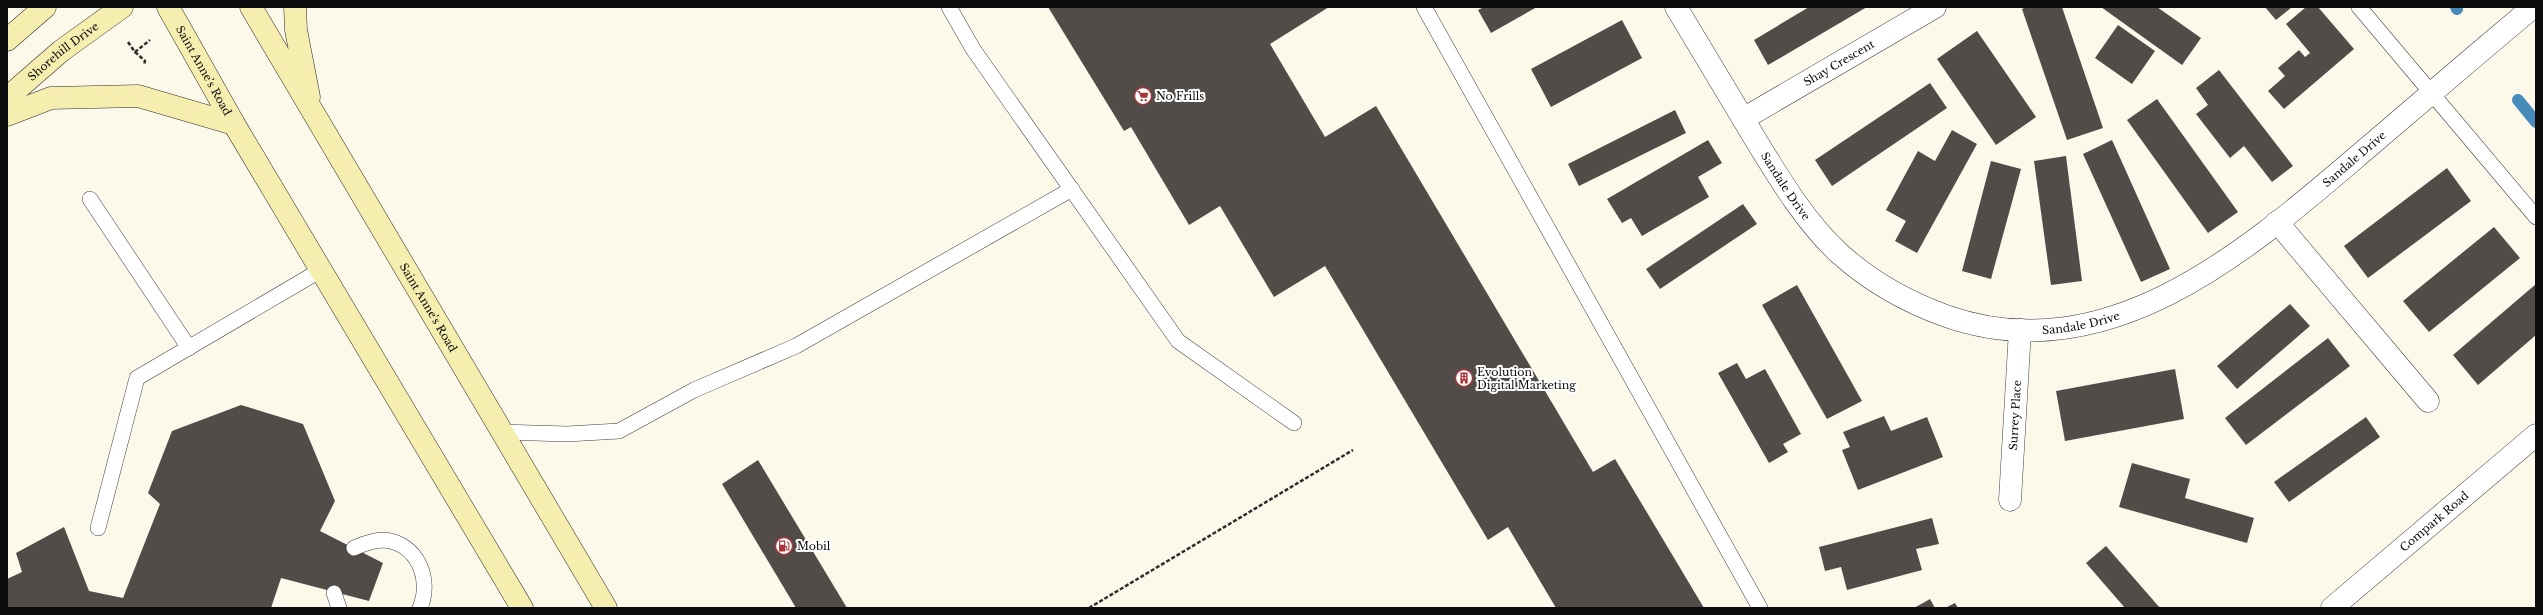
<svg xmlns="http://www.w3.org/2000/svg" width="2543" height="615" viewBox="0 0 2543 615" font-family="'Libre Baskerville',serif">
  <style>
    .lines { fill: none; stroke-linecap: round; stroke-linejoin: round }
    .stream { stroke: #478bbb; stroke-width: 12 }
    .building { fill: #524c49 }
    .lane-casing { stroke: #3e3e3e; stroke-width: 16 }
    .street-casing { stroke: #3e3e3e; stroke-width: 23 }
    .secondary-casing { stroke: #2d2d2d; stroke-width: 23 }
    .path { stroke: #2d2d2d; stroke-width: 2.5; stroke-dasharray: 4 2; stroke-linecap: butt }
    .lane { stroke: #fff; stroke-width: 15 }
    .street { stroke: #fff; stroke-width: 22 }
    .secondary { stroke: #f5eeae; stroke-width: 22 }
    .labels { text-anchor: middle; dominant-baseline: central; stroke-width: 4; stroke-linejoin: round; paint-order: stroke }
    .street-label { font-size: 11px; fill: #0b0b0b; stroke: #fff }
    .poi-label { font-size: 11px; fill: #0b0b0b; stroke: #fff; text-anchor: start }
  </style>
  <rect width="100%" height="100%" fill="#fcf9eb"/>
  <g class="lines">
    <g class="stream">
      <path d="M2456 7 2457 9"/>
      <path d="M2518 100 2536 122"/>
    </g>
  </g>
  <g class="building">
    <path d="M1048 7H1329L1270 44 1325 137 1376 106 1593 472 1615 459 1704 608H1556L1508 527 1488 540 1325 266 1274 297 1220 206 1189 225 1131 127 1124 131Z"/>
    <path d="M1484 7H1537L1491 33 1478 10Z"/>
    <path d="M1809 7H1867L1768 65 1754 40Z"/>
    <path d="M2026 7H2062L2103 128 2067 140 2022 9Z"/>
    <path d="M2101 7H2157L2201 38 2182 65Z"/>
    <path d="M2265 7H2292L2276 20Z"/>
    <path d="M2306 7H2318L2354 49 2284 109 2268 91 2285 76 2278 68 2299 50 2305 57 2310 53 2286 24Z"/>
    <path d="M1622 20 1642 58 1551 107 1531 69Z"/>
    <path d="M2118 25 2155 51 2132 84 2095 58Z"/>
    <path d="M1977 31 2036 117 1996 145 1937 59Z"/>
    <path d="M2219 70 2293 166 2272 182 2244 146 2230 158 2196 114 2208 105 2196 88Z"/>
    <path d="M1930 83 1947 108 1832 186 1815 160Z"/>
    <path d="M2157 99 2238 212 2208 233 2127 120Z"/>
    <path d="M1675 110 1686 133 1579 186 1568 164Z"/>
    <path d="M1952 130 1977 144 1917 253 1895 241 1906 221 1886 210 1918 151 1935 161Z"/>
    <path d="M1708 140 1722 163 1698 177 1709 197 1642 236 1631 218 1622 223 1607 199Z"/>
    <path d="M2112 140 2170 269 2141 282 2083 154Z"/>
    <path d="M2066 156 2082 281 2051 285 2034 161Z"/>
    <path d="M1991 161 2021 169 1991 279 1962 271Z"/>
    <path d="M2447 168 2471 201 2368 278 2344 246Z"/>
    <path d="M1743 204 1757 224 1660 289 1646 269Z"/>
    <path d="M2494 227 2520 258 2429 332 2403 301Z"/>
    <path d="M2536 284V335L2478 385 2453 355Z"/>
    <path d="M1797 285 1862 401 1827 419 1762 305Z"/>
    <path d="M2290 304 2310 326 2237 389 2217 366Z"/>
    <path d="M2328 338 2350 366 2246 445 2225 418Z"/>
    <path d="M1737 363 1746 379 1765 369 1801 434 1783 444 1788 452 1769 463 1718 373Z"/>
    <path d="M2175 369 2184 419 2065 441 2056 391Z"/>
    <path d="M241 405 303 424 335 501 320 531 383 563 369 601 281 578 271 608H7V579L22 572 16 553 64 527 89 591 123 598 160 504 148 493 172 431Z"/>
    <path d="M1884 416 1891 431 1927 417 1943 457 1858 490 1842 450 1850 447 1843 432Z"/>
    <path d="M2366 417 2380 437 2289 502 2274 482Z"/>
    <path d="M758 460 847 608H796L722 484Z"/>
    <path d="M2132 463 2190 479 2185 498 2254 518 2247 543 2119 507Z"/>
    <path d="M1932 518 1939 544 1916 549 1922 570 1847 590 1841 567 1825 571 1819 547Z"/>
    <path d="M2106 546 2160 608H2125L2086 563Z"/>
    <path d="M1930 599 1935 608H1914Z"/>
    <path d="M1955 603 1958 608H1945Z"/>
  </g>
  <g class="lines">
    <g class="lane-casing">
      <g id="lane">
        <path d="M949 7 973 49 1178 341 1294 423"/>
        <path d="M1424 7 1760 608"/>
        <path d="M2359 7 2536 217"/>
        <path d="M90 199 189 348"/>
        <path d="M501 432 567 434 619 431 694 390 796 346 1072 189"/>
        <path d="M98 528 137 378 321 270"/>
        <path d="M354 548C363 544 373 540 384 540 418 543 432 580 420 608"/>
        <path d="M334 593 339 608"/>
      </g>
    </g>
    <g class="street-casing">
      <g id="street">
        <path id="s1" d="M1676 7C1702 50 1728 94 1754 137 1779 178 1805 222 1840 254 1871 282 1907 302 1946 316 2110 374 2251 247 2366 149 2422 101 2477 54 2533 7"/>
        <path id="s2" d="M1743 119 1935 7"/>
        <path d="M2277 222 2428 401"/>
        <path id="s3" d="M2010 500 2020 330"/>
        <path id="s4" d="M2332 608 2536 435"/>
      </g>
    </g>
    <g class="secondary-casing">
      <g id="secondary">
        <path id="s5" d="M168 7 234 124 522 608"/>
        <path id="s6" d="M251 7 606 608"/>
        <path d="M295 7 296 30 309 97"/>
        <path d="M7 40 45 7"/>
        <path id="s7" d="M7 98 61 51 122 7"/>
        <path d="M7 115 51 98 138 96 234 124"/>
      </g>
    </g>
    <g class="path">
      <path d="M128 42 135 52 150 40"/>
      <path d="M135 52 145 61 144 65"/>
      <path d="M1089 608 1353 450"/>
    </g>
    <use href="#lane" class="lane"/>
    <use href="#street" class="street"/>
    <use href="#secondary" class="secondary"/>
  </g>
  <defs>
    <g id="supermarket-ring" transform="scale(0.9)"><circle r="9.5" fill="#fff" stroke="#a93539" stroke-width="1.5"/><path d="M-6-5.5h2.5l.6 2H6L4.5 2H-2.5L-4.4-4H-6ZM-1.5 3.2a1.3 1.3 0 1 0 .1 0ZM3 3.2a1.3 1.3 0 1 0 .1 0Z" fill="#a93539"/></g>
    <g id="building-ring" transform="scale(0.9)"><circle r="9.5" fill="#fff" stroke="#a93539" stroke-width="1.5"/><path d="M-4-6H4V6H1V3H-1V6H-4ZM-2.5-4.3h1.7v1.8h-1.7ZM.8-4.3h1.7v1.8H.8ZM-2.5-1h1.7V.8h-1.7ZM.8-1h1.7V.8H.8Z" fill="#a93539"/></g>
    <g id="fuel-ring" transform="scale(0.9)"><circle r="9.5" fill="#fff" stroke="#a93539" stroke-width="1.5"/><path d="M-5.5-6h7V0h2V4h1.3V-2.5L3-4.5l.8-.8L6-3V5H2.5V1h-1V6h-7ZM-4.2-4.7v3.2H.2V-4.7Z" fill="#a93539"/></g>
  </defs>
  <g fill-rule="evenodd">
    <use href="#supermarket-ring" x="1143" y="96"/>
    <use href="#building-ring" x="1464" y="378"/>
    <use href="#fuel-ring" x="784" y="546"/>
  </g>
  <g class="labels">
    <g class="street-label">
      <text stroke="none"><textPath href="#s7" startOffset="73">Shorehill Drive</textPath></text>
      <text stroke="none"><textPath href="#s2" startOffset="111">Shay Crescent</textPath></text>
      <text stroke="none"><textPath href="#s5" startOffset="73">Saint Anne's Road</textPath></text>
      <text stroke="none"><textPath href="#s1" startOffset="881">Sandale Drive</textPath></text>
      <text stroke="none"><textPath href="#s1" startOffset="210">Sandale Drive</textPath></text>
      <text stroke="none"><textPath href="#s6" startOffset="349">Saint Anne's Road</textPath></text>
      <text stroke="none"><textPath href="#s1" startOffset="558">Sandale Drive</textPath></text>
      <text stroke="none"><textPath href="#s3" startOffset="85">Surrey Place</textPath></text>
      <text stroke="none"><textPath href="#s4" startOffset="134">Compark Road</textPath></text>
    </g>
    <g class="poi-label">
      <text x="1156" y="96">No Frills</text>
      <text x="1477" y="372">Evolution<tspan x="1477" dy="13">Digital Marketing</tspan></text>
      <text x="797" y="546">Mobil</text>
    </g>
  </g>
  <rect width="2543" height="615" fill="none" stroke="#0b0b0b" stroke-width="16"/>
</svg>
